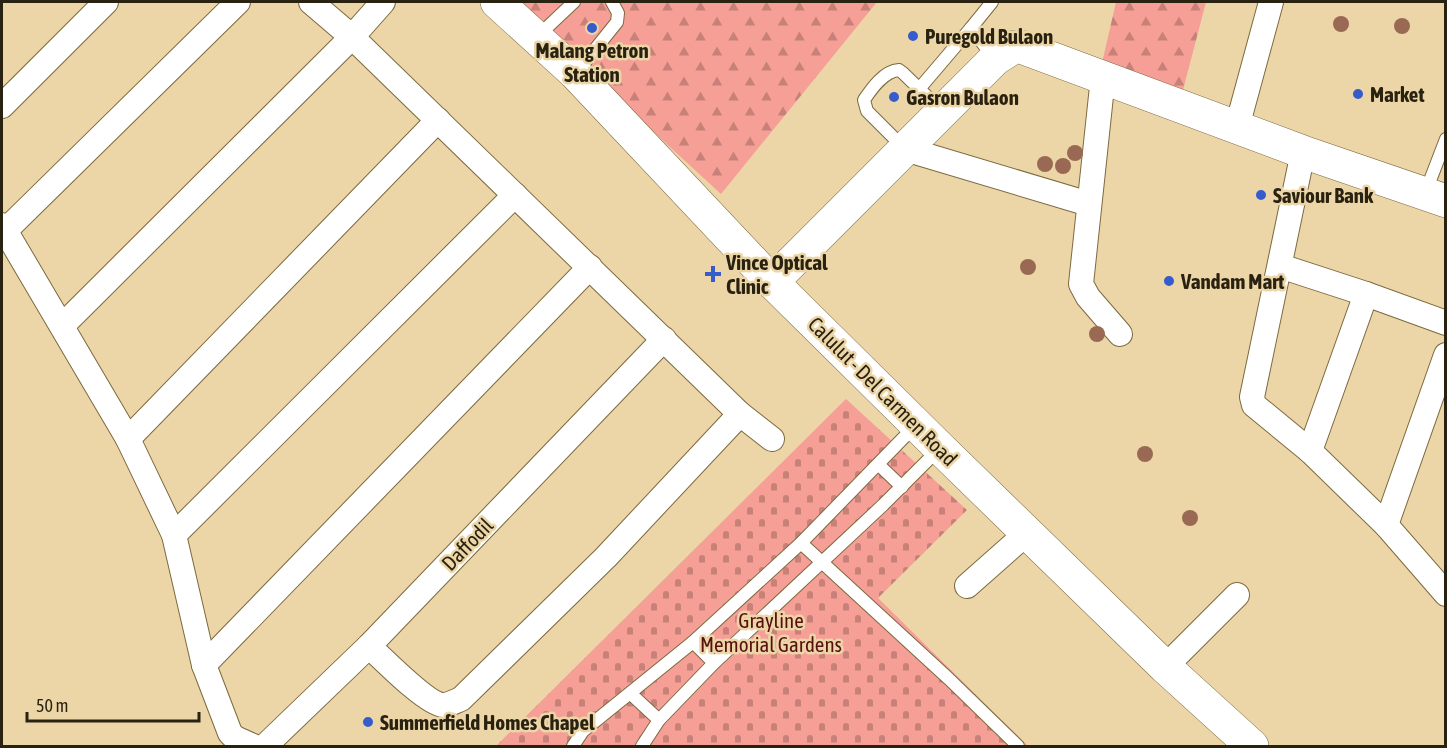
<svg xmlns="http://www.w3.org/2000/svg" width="1447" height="748" viewBox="0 0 1447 748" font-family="'Asap Condensed',sans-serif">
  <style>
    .forest { fill: url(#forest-firs) }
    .cemetery { fill: url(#cemetery-stones) }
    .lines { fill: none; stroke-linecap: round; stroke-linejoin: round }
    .lane-casing { stroke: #7c693e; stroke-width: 14 }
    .street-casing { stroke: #7c693e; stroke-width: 26 }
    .secondary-casing { stroke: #7c693e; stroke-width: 34 }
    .lane { stroke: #fff; stroke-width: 12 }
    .street { stroke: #fff; stroke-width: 24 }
    .secondary { stroke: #fff; stroke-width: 33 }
    .tree { fill: #9a6954 }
    .poi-dot { fill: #365bcc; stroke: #ecd6a8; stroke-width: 2 }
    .labels { text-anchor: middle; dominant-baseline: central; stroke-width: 5; stroke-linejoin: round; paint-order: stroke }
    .poi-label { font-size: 21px; font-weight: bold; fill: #2a2210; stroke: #ecd6a8; text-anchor: start }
    .street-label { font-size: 21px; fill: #2a2210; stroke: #ecd6a8 }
    .park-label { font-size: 21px; fill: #570f0f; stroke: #ecd6a8 }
  </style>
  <defs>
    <pattern id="forest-firs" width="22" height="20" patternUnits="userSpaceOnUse" patternTransform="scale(1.5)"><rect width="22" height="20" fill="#f59f96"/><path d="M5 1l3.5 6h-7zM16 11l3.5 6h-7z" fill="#c78179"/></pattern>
    <pattern id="cemetery-stones" width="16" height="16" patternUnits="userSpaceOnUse" patternTransform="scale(1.5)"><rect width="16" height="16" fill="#f59f96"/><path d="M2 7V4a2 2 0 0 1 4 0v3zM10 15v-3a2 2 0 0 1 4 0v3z" fill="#c78179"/></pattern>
  </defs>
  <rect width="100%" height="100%" fill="#ecd6a8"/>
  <g class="forest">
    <path d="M512 2H877L721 194Z"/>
    <path d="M1116 2H1206L1183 90 1102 63Z"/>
  </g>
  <path class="cemetery" d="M846 399 967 510 878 598 1028 746H496Z"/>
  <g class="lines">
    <g class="lane-casing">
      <g id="lane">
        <path d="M992 2 971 28 994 58"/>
        <path d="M538 36 574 2"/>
        <path d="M576 73 617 22 618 13 612 2"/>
        <path d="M919 89 971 28"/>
        <path d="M904 148 867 111 864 100C872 88 884 71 899 70L903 73 942 111"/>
        <path d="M1426 191 1446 139"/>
        <path d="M879 465 902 487"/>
        <path d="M801 543 949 679 1018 746"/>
        <path d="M693 642 714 663"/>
        <path d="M631 694 659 720"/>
        <path d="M573 746 583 731 693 642 801 543 915 426"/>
        <path d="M642 746 659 720 714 663 883 505 939 449"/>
      </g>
    </g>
    <g class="street-casing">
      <g id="street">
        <path d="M311 2 352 37 740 414 772 439"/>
        <path d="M1103 77 1081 284 1088 297 1120 334"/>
        <path d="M2 106 106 2"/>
        <path d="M1237 127 1271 2"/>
        <path d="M905 149 1089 204"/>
        <path d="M1303 152 1252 397 1254 405 1310 451 1386 525 1446 594"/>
        <path d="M2 225 128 439 174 535 204 665 230 733 235 738 253 746"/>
        <path d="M5 231 238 2"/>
        <path d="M1280 266 1366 294 1446 323"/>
        <path d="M62 326 352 37 383 2"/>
        <path d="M128 439 438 120"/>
        <path d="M1310 451 1366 294"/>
        <path d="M1386 525 1446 355"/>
        <path d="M174 535 515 195"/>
        <path d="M967 586 1028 532"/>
        <path d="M369 646C383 659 427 704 443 705 450 705 455 701 461 699L606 557 740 414"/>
        <path d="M204 665 590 267"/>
        <path d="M1165 667 1237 595"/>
        <path d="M265 746 369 646 664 339"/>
      </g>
    </g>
    <g class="secondary-casing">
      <g id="secondary">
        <path d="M497 2 575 73 772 282 940 448 1165 667 1252 746"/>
        <path d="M772 282 995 59 1014 47H1021L1303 152 1446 201"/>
      </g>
    </g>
    <use href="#lane" class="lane"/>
    <use href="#street" class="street"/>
    <use href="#secondary" class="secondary"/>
  </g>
  <g class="tree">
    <circle cx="1341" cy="24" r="8"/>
    <circle cx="1402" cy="26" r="8"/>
    <circle cx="1075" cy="153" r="8"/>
    <circle cx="1045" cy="164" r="8"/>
    <circle cx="1063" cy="166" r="8"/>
    <circle cx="1028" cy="267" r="8"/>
    <circle cx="1097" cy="334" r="8"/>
    <circle cx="1145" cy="454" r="8"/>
    <circle cx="1190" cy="518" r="8"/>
  </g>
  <g class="poi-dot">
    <circle cx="592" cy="28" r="6"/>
    <circle cx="913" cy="36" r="6"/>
    <circle cx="1358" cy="94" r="6"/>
    <circle cx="894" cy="97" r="6"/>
    <circle cx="1261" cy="195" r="6"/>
    <path d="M710 265h6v6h6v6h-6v6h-6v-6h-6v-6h6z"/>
    <circle cx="1169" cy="281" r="6"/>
    <circle cx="368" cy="722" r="6"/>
  </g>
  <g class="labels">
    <g class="poi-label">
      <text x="925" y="36">Puregold Bulaon</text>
      <text x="592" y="50" text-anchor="middle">Malang Petron<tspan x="592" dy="24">Station</tspan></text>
      <text x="1370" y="94">Market</text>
      <text x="906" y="97">Gasron Bulaon</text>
      <text x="1273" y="195">Saviour Bank</text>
      <text x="726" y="262">Vince Optical<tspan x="726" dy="24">Clinic</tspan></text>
      <text x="1181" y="281">Vandam Mart</text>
      <text x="380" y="722">Summerfield Homes Chapel</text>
    </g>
    <g class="street-label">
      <text transform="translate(883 391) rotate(45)">Calulut - Del Carmen Road</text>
      <text transform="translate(467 544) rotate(-46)">Daffodil</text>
    </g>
    <g class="park-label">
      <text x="771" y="620">Grayline<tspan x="771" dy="24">Memorial Gardens</tspan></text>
    </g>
  </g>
  <rect width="1447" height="748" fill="none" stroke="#2a2210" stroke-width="6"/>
  <path d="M27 712v9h172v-9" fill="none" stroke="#2a2210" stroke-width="3"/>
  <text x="36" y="712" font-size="18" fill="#2a2210" stroke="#ecd6a8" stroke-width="4.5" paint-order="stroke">50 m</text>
</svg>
